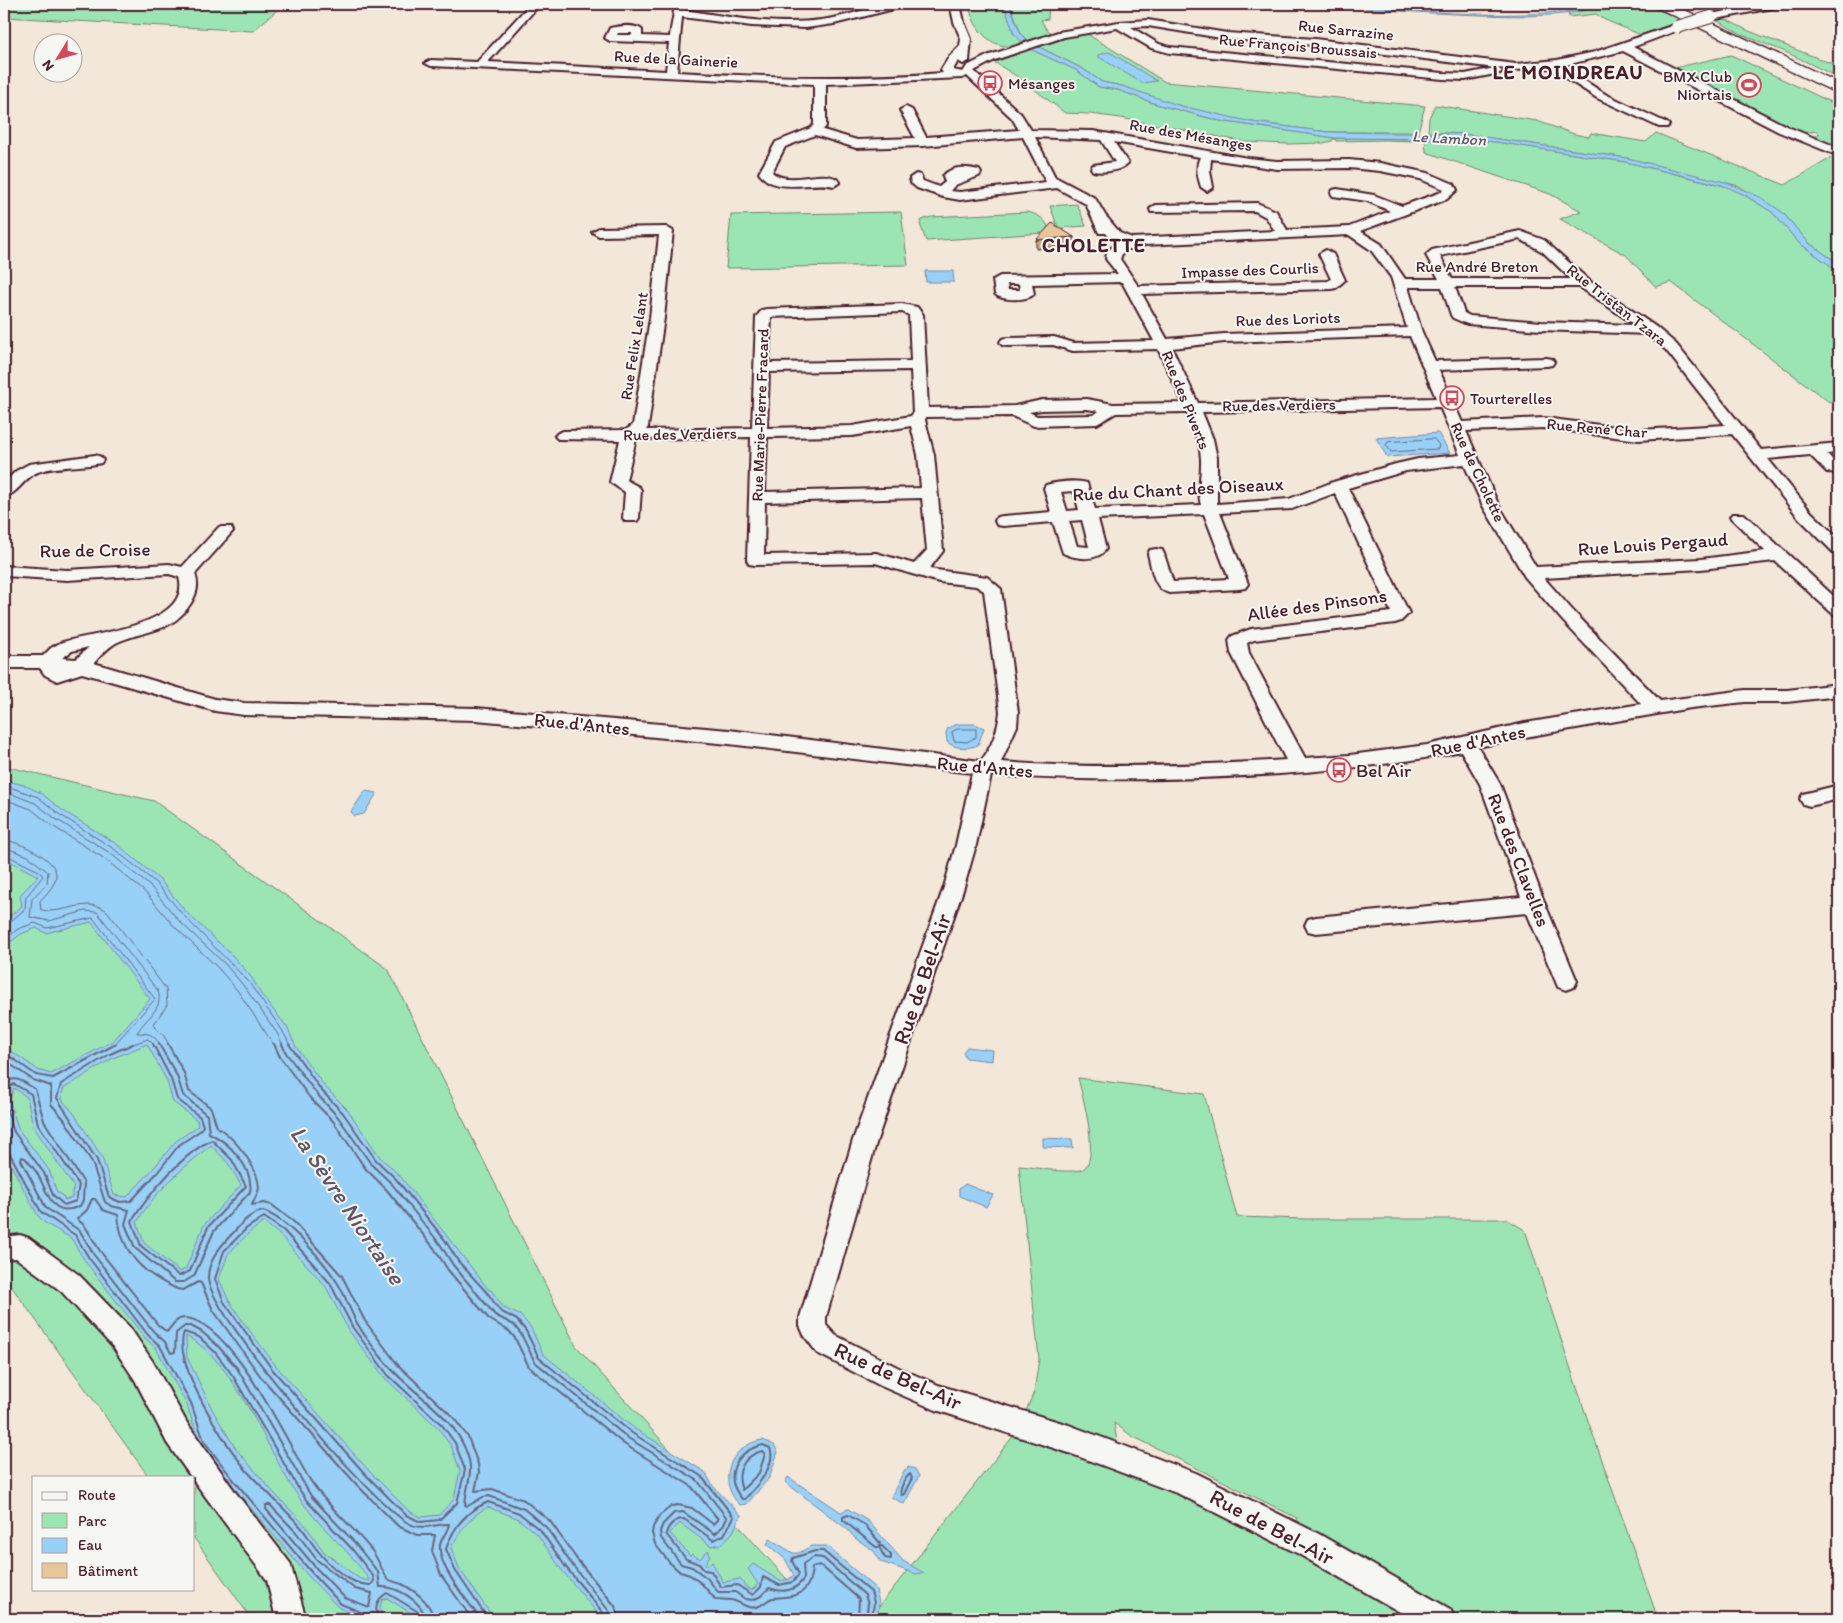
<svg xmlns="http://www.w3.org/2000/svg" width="1843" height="1623" viewBox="0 0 1843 1623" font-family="Itim,sans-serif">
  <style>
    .green { fill: #9be5b4; stroke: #728270; fill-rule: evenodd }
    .water { fill: #98d0f7; stroke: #7989a5; fill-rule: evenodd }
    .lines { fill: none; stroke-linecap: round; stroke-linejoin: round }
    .shore-far1 { stroke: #69667d; stroke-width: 1 }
    .shore { stroke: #69667d; stroke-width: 2 }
    .minor-casing { stroke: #4a1f2b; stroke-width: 4 }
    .highway-casing { stroke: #4a1f2b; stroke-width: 3 }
    .minor { fill: #f6f6f2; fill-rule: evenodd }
    .highway { fill: #f6f6f2; fill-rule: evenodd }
    .minor-bridge-casing { stroke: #4a1f2b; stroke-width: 14; stroke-linecap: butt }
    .minor-bridge { stroke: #f6f6f2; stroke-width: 12 }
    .wall { fill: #c8a984; stroke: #4a1f2b }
    .building { fill: #e9c59a; stroke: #4a1f2b }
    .labels { text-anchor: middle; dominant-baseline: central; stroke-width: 4; stroke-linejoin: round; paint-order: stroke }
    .far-street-label { font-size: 16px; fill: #4a1f2b; stroke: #f6f6f2 }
    .far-poi-label { font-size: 16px; fill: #4a1f2b; stroke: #f6f6f2; text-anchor: start }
    .far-water-label { font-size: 16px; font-style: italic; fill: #615468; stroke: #f6f6f2 }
    .street-label { font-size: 19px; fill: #4a1f2b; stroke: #f6f6f2 }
    .poi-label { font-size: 19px; fill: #4a1f2b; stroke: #f6f6f2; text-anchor: start }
    .far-district-label { font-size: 20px; font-weight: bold; letter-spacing: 1px; fill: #4a1f2b; stroke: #f6f6f2 }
    .near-street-label { font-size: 22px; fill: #4a1f2b; stroke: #f6f6f2 }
    .near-water-label { font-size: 24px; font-style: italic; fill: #615468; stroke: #f6f6f2 }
  </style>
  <rect width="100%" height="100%" fill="#f2e7d8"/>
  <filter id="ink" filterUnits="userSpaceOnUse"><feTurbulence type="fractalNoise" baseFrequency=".02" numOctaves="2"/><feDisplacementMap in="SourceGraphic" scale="10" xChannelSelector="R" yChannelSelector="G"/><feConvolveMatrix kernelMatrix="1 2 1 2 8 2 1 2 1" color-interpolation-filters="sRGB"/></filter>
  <g filter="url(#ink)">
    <g class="green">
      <path d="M4 4H284L253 31 4 17Z"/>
      <path d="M969 4H1004L1014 34 1025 42C997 57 972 30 969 4Z"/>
      <path d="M1010 4H1049L1048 19 1041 20 1046 29 1052 33 1029 41 1021 34Z"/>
      <path d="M1598 4H1643L1684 20 1646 37 1605 20 1596 14 1569 17 1568 13 1596 8Z"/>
      <path d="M1723 18 1749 31 1830 63 1839 62V67L1831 64 1839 69V78L1788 53 1741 34 1714 19Z"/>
      <path d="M1084 32 1165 82 1425 106 1418 132H1328L1252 122 1216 115 1159 100 1122 86 1102 82 1083 69 1039 47Z"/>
      <path d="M1030 49 1076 70 1099 87 1118 90 1156 104 1220 121 1335 138 1418 139 1416 141 1386 140 1336 141 1335 139H1332V141L1323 143 1288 144 1245 142 1121 118 1090 114 1065 113 1021 79 994 62Z"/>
      <path d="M1731 55 1839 106V151L1810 140 1819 134 1817 131 1802 133 1674 68Z"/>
      <path d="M1435 105 1537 121 1574 134 1589 137 1591 133 1646 142 1656 133 1785 185 1836 155 1839 156V264L1809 243 1782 212 1739 186 1627 158 1464 134 1428 132 1429 118Z"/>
      <path d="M1425 139H1461L1496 142 1626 162 1733 188 1772 212 1799 243 1834 268 1839 274V400L1829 402 1671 282 1656 287 1626 255 1560 219 1581 211 1550 194 1426 152Z"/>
      <path d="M1077 204 1086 226 1058 228 1050 206Z"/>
      <path d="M901 212 908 265 726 268 731 215Z"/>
      <path d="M1027 212C1036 214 1043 217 1048 226L1044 233 926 241 920 224 922 220 931 217Z"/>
      <path d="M4 766 154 801 388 969 576 1346 823 1619H246L248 1614 194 1538V1477H149L4 1276Z"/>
      <path d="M1078 1078 1204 1094 1237 1217 1305 1219H1506L1525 1230 1586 1415 1658 1619H869L1018 1430 1034 1392 1039 1359 1019 1166C1036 1167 1064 1174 1081 1170 1102 1164 1082 1094 1078 1078ZM1114 1423 1132 1436 1297 1518 1286 1541 1106 1461 1117 1442Z"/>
    </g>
    <g class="water">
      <path d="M1004 4H1009L1021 34 1029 41H1021L1014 34Z"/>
      <path d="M1340 4C1367 4 1394 8 1421 11 1477 15 1534 17 1590 8L1592 4H1598L1596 8C1558 18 1520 16 1481 15 1434 13 1387 12 1340 4Z"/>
      <path d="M1039 47 1083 69 1102 82 1122 86 1181 106 1252 122 1328 132 1464 134 1627 158 1725 182 1760 197 1782 212 1809 243 1839 264V274L1834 268 1799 243 1772 212 1743 194 1722 185 1626 162 1496 142 1461 139 1335 138 1220 121 1156 104 1118 90 1099 87 1076 70 1030 49Z"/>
      <path d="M1107 52 1111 53 1157 81 1142 83 1097 56Z"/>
      <path d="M925 271H953L954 282H926Z"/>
      <path d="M1438 433 1450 453 1387 457 1376 438Z"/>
      <path d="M958 724H975L984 728 978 745C969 749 955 749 947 742L946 733 948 728Z"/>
      <path d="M4 780 24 785 41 793 62 810 118 845 160 880 187 913 233 956 252 978 261 994 287 1027 296 1047 325 1087 347 1109 380 1157 400 1176 489 1290H491L504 1308 521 1316 531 1328 543 1354 635 1429 705 1472 713 1486 741 1515 733 1532 722 1544 711 1546 680 1523 670 1533 690 1556 692 1554 700 1559 708 1550 710 1555 705 1564 707 1566 712 1562 723 1582 740 1579 746 1587 752 1590 758 1584 748 1569 753 1564 780 1581 789 1579 794 1575 785 1559 767 1544 770 1539 793 1553H799L811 1546H827L876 1589 879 1603 877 1619H602L561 1569 538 1535 517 1518 488 1507C470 1516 460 1531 451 1548L459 1568 494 1619H416L414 1615 387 1598 382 1600 380 1608 382 1619H366L339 1608 309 1577 228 1481 200 1444 187 1405 156 1348 145 1338 85 1261 71 1238 45 1223 38 1216 4 1152V1046L38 1070 51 1074 113 1041 150 999 91 922 46 933 36 928 21 934 4 947V921L22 906 20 895 38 876 4 858ZM147 1044 167 1081 173 1102 197 1120 198 1126 176 1141 153 1169 127 1197 114 1195 102 1157 73 1112 62 1100 63 1089 113 1058ZM14 1088 27 1097 33 1126 74 1187 72 1192V1198L65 1200 63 1196 57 1192 49 1170 19 1130 9 1101ZM211 1145 228 1163 241 1185 204 1225 186 1268 180 1272 144 1243 137 1222C154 1192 184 1167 211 1145ZM264 1222 280 1235 326 1287 349 1331 385 1378 439 1429 451 1446 460 1470 454 1499 439 1515 421 1517 409 1511 370 1472 276 1366 244 1323 228 1299 219 1279 228 1254 250 1232ZM186 1336C238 1362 268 1457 303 1503 323 1531 352 1552 370 1581L360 1579 324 1552 305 1525 274 1493 236 1449 213 1411 187 1357Z"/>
      <path d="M365 791 377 793 364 814 355 816 351 812Z"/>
      <path d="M967 1047 993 1050 992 1061 966 1058 963 1052Z"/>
      <path d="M1043 1138 1072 1139 1073 1148 1043 1147Z"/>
      <path d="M965 1184 993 1195 986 1207 959 1196V1189Z"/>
      <path d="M763 1440 774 1445 778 1452 769 1478 747 1504 740 1505C715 1481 731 1444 763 1440Z"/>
      <path d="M908 1467 915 1469 919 1476 904 1504 891 1497 905 1469 907 1470Z"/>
      <path d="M788 1477 841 1512 848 1509 868 1521 903 1561 924 1573 916 1574 881 1562 874 1551 855 1538 847 1529 785 1482Z"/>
    </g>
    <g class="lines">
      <g class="shore-far1">
        <path d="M1434 439 1439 445 1438 449 1391 452 1386 445 1388 442Z"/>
        <path d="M958 729H976V737L967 742 954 741 952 732Z"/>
        <path d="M4 785 38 797 59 814 114 849 156 883 184 916 248 981 282 1030 290 1045"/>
        <path d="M4 791 35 803 56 819 110 853 151 887 179 921 225 964 243 985 277 1033 283 1045"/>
        <path d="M4 799 31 809 51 825 105 859 145 892 174 926 219 969 237 990 274 1045"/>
        <path d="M4 840C18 841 57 859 56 875 56 885 46 894 40 901L41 910C64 915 86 896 107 911L166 989 167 1005 153 1025 164 1036 169 1045"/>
        <path d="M4 847 28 856 48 872 47 883 32 899 30 917 49 921 85 911 97 912 158 991C164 1010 145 1018 137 1033 149 1033 154 1034 160 1045"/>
        <path d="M4 854 39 871 43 876 26 897 25 909 9 923 4 924"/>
        <path d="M4 940 18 929 35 923 47 928 93 918 155 999 114 1045"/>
        <path d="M130 1045 148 1039 154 1045"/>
      </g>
      <g class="shore">
        <path d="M133 1044 110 1054 61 1084 57 1098 97 1160 109 1197 120 1202 131 1201 157 1173 179 1145 201 1130 203 1126 200 1117 177 1099 171 1079 153 1044"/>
        <path d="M168 1044 184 1073 189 1091 211 1108 217 1127C234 1137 258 1167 259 1187 259 1193 254 1199 252 1205L264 1203 272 1205 294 1222 342 1276 365 1321 398 1365 453 1417 468 1437 478 1464 479 1472 475 1491 492 1489 524 1500 550 1521 576 1558 615 1606 619 1619"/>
        <path d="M274 1044 280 1057 310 1098 333 1121 365 1168 386 1189 434 1248 448 1270 489 1319 509 1331 515 1338 529 1367 624 1444 691 1486 718 1519 713 1524 692 1508 678 1505 672 1506 660 1515 653 1527 652 1533 655 1544 669 1562 680 1572 690 1575 702 1584 715 1599C720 1600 725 1599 731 1600 740 1601 747 1610 756 1607 763 1606 767 1599 773 1598 797 1597 810 1595 812 1567L820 1565 859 1599 858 1619"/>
        <path d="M282 1044 286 1053 316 1093 338 1117 371 1164 392 1184 440 1244 453 1265 495 1315 514 1325 521 1334 535 1362 628 1438 697 1480 727 1518 723 1526 715 1534 683 1512 674 1513 663 1524 660 1531 661 1538 681 1564 692 1567 707 1578 718 1592H735L745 1599 753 1600 761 1596 769 1588C783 1593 796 1591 804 1578L803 1564 814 1557 823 1558 865 1595 868 1604 866 1619"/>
        <path d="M289 1044 321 1090 343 1113 376 1160 396 1179 445 1240 458 1261 489 1295 500 1311 517 1320 526 1331 539 1358 632 1433 701 1476 734 1517 724 1535 713 1540 684 1519C675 1519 668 1525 666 1534L686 1559 699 1564 704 1570 711 1571 721 1587 737 1585 753 1595 761 1587 763 1577 779 1585 793 1582 799 1574 792 1561 793 1558 815 1551H823L871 1592 874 1602 872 1619"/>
        <path d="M4 1052 36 1075 53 1078 116 1044"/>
        <path d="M4 1060 33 1080 51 1086V1104L64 1119 92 1162 105 1202 111 1206 129 1210 125 1224 135 1248 175 1282H184L194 1276 214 1231 250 1192C254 1168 229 1142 209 1133L207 1115 183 1095 177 1076 159 1044"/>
        <path d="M4 1084C16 1074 23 1082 35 1089L44 1121 84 1183 83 1200 80 1206C52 1218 50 1197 39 1177 36 1170 30 1164 25 1158L22 1157 21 1160 46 1208 80 1231 94 1255 153 1331 165 1342 171 1353 175 1352 176 1333 185 1326H191L202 1332 218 1346 237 1368 311 1496 354 1542 378 1572 380 1587C397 1586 422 1601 426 1619"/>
        <path d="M14 1084 31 1094 38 1124 79 1185 76 1201 64 1205 53 1195 44 1173 14 1132 4 1101 10 1087Z"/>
        <path d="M212 1140 232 1160 246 1186 208 1227 190 1271 179 1276 141 1246 132 1221C149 1194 183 1153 212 1140Z"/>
        <path d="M4 1151 10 1154 41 1212 75 1235 89 1258 148 1335 160 1346 191 1403 204 1441 232 1478 312 1573 341 1604 363 1613 366 1619"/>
        <path d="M264 1217 284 1231 330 1283 353 1328 388 1375 442 1425 455 1443 465 1470 457 1503 439 1520 421 1522 406 1515 367 1476 272 1369 224 1302 215 1279 224 1251 247 1228Z"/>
        <path d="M184 1332 199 1337 215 1352 233 1376 297 1486 307 1501 352 1549 373 1576 374 1581 371 1585C351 1586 329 1565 318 1551 311 1543 307 1534 300 1526 283 1507 264 1490 247 1471 226 1445 172 1364 184 1332Z"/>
        <path d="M763 1445 770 1448C777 1465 756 1487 745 1499H742C722 1476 736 1451 763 1445Z"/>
        <path d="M762 1451 765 1454 759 1473 742 1490C735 1472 743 1456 762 1451Z"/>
        <path d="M910 1474 912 1478 904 1494 901 1495C899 1489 905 1478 910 1474Z"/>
        <path d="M266 1505H270L296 1532 317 1560 355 1589 372 1593 369 1607 345 1598 317 1569 266 1509Z"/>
        <path d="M848 1515 865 1525 880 1543 879 1546H882L891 1555V1559L885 1558 879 1547H876L843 1520V1517Z"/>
        <path d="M377 1619C375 1606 376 1600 387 1593L417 1611 420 1619"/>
        <path d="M434 1619C430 1602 417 1592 402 1584 398 1583 391 1581 388 1579 384 1575 378 1559 373 1552 352 1525 325 1505 307 1475 286 1439 229 1318 184 1318 176 1318 171 1327 167 1332L158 1325 100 1251 85 1226 77 1219 87 1210 92 1199H95L103 1210 118 1215C121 1253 143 1274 177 1289L183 1290 198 1282 201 1283 213 1310 261 1377 357 1485 398 1526 417 1535H435L432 1551 441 1575 472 1619"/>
        <path d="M481 1619C469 1603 437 1566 440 1545 441 1538 448 1532 449 1524 435 1524 422 1531 408 1523 372 1503 211 1316 208 1279 207 1261 222 1244 233 1233 241 1224 250 1213 263 1211 287 1219 323 1260 337 1282 345 1294 349 1309 357 1323 365 1337 375 1350 386 1363 409 1391 445 1409 462 1442 477 1471 467 1478 465 1505L468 1506 483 1497 489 1496 524 1509 546 1527 570 1562 609 1611 611 1619"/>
        <path d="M488 1619 455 1570 446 1549C453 1527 467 1511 488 1502L519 1513 541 1531 565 1566 604 1614 605 1619"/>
      </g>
      <g class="minor-casing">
        <g id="minor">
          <path d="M530 4H540L488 62 666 71 669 43 610 41 605 38 610 28C619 26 635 24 642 30V36L670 37C671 25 675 14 674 4H684L685 10C730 17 775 26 821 20 851 17 877 2 907 4L906 6 834 24 806 28 752 26 682 17 677 72C766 77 854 80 943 73L941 70 949 57 960 46 961 39 954 22 950 4H960L964 22 971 39 969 61 963 64 958 61 953 70 963 72 967 66 987 56 1058 32 1119 22 1148 20 1227 33 1315 39 1516 64 1557 60 1595 52 1677 24 1681 25 1682 27 1681 29 1633 47 1788 127 1839 148V156L1779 132 1623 51 1562 66 1605 94 1667 123 1669 125 1667 127H1659L1597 98 1550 68 1516 70 1497 68 1502 71 1500 73 1465 80 1443 79 1170 53 1151 48 1117 28 1064 37 995 60 974 71 1021 114 1031 130 1093 131 1248 158 1277 161 1349 160 1380 163 1428 173 1454 184 1457 190 1447 199 1360 231 1381 244 1405 279H1439L1426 255 1432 250 1520 231 1544 240 1592 283 1656 327 1676 344 1761 450 1839 443V453L1827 454 1837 464 1839 463V473L1827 472 1810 455 1768 459 1811 512 1839 539V553L1833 552 1799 518 1732 434 1639 440 1544 428 1466 431 1499 506 1536 567 1701 559 1765 551 1730 517 1732 514H1744L1839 601V616L1833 614 1775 561 1701 569 1544 578 1574 612 1660 701 1745 690H1787L1839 684V696L1787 702H1745L1691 708 1525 737 1478 747 1500 784 1545 904 1577 981 1574 987 1566 990 1558 987 1527 913 1316 933 1308 931 1305 925 1308 919 1316 917 1521 897 1480 784 1461 751C1401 764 1341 769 1280 774 1184 780 1088 782 991 775L976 845 964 887 877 1140 826 1317V1325L835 1335 899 1368 938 1385 1069 1425 1196 1473 1317 1533 1450 1609 1455 1619H1412L1297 1553 1179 1494 1069 1453 936 1410 881 1386 817 1353 804 1335 800 1326V1317L853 1140 944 887 956 845 972 773 729 744 476 720 244 715 215 711 82 673 57 681 45 675 40 668H4V656H43L51 648 60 643C89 633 193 627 179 577L169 574 67 580 4 576V566L67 570 169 564 182 567 219 527H231L233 531 195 574C199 585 197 593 191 603 172 633 149 629 120 641 110 645 101 655 94 663L215 699 244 703 476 708 729 730 981 761C992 747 998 730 1000 712L984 591 976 586 939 582 875 563 755 565 749 564 747 560 751 437 636 439 626 480 639 487 641 490 639 518 637 521H625L623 518 625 492 610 482 620 440 558 439 555 436 558 433 563 431 626 430 633 425 650 318 659 235 599 236 592 232 599 228 666 227 673 231 664 318 648 427 646 430 752 428 756 317 762 310 767 309 902 304 917 307 923 315 928 408 1015 406 1042 400 1087 399 1113 404 1183 403 1158 349 1073 351 1053 345 1007 346 1002 345 1000 342 1002 339 1007 338 1054 337 1074 343 1154 341 1122 282 1032 284 1034 294C1028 301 1001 301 995 294L993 280 1000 276 1118 274 1106 259 1107 252 1118 242 1110 239 1106 233H1099L1086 204 1057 188 960 200 943 197 917 188 911 183 910 178 916 174 920 175 923 181 939 187 945 182 943 176C952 165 967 167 979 170L981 173 979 176 955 185 950 191 960 192 1046 182 1023 137 923 146 856 148 815 135 785 147 772 172C790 188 826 166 840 182L834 186C811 180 776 196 759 173L776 142 811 128 814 125V84L431 66 425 63 431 60 477 62ZM1148 26 1227 39 1315 45 1495 68 1465 74 1443 73 1170 47 1159 44 1131 27ZM618 33H632V35H617ZM967 76 1012 118 1019 130 926 137 912 110 906 107 900 110 915 138 857 140 823 130 826 126V84L962 78ZM1035 137 1101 140 1115 162 1093 165 1091 168 1093 171C1103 173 1121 171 1128 163L1114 142 1200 157C1195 167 1198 177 1201 187L1207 191 1213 187 1210 171 1211 159 1277 169 1349 168 1380 171 1420 179 1444 189 1439 193 1402 206 1374 195 1337 189 1333 190 1331 193 1333 196 1367 201 1390 211 1349 227 1287 230 1276 211 1257 203 1156 205 1150 209 1151 212 1255 211 1266 217 1275 231 1132 238 1120 233 1105 215 1095 198 1055 177ZM1349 235 1371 250 1391 277 1407 328 1224 334 1167 339 1142 294 1331 289 1336 288 1345 280 1333 254 1326 250 1319 254 1331 279 1328 281 1138 286 1120 259 1124 249H1138L1144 245ZM1520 239 1543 252 1571 279H1452L1440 256ZM1007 284H1019L1020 290H1008ZM1408 287H1442L1451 315 1453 318 1467 324 1541 330 1647 334 1666 350 1725 425 1639 430 1544 418 1462 422 1439 370 1547 366 1552 365 1554 362 1552 359 1547 358 1435 361 1422 332ZM1455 287H1580L1635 325 1541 322 1470 316 1464 313ZM902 312 909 315 911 361 769 363 771 317ZM1410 336 1436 398 1198 403 1172 348 1224 342ZM911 370 913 413 911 416 852 426 767 428 769 372ZM1440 407 1460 455 1418 459 1396 464 1333 482 1289 499 1217 504V458L1213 439 1202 412ZM1087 409 1099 411 1094 415 1037 416 1029 412 1042 410ZM1187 412C1194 429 1202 447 1201 465 1201 478 1197 492 1201 505L1095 509 1087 483C1075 480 1058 482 1046 485L1044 488 1051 512 1003 516 997 517 995 521 997 525 1003 526 1053 522 1063 553C1075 559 1098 562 1106 549L1098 519 1204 514 1229 579 1173 582 1164 554 1162 550 1156 549 1150 550 1148 554C1152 568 1153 589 1169 593L1239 589 1245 588 1248 584 1220 513 1292 509 1335 493 1391 612 1251 629 1232 636 1229 640 1231 653 1286 760C1191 766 1096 769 1001 762L1017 726 1018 712 1001 589 987 577 929 569 943 551 934 455 925 420 926 417 1012 416 1034 426 1097 424 1116 413ZM911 426 918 455 921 488 765 492 767 437 852 436ZM1464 464 1483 506 1525 577 1562 620 1641 704 1525 723 1427 745 1350 755 1305 758 1249 653 1247 643 1254 640 1395 623 1401 621 1409 613 1348 488 1406 471ZM1074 491 1079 510 1067 511 1061 492ZM922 498 927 550 914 564 876 553 764 555 765 502ZM1082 520 1089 547 1077 546 1069 521ZM89 647 76 659 62 658 72 651Z"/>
          <path d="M1762 4H1782L1777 7 1711 20 1706 17 1711 14Z"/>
          <path d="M95 455 101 457 103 460 101 463C81 468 56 465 38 472 24 477 18 494 4 497V483L16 471 29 464Z"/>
          <path d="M1839 785V799L1810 806 1803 804 1800 799 1803 794Z"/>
          <path d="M20 1235 29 1238 79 1275 131 1329 153 1362 187 1423 236 1493 290 1563 306 1619H276L267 1580 194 1481V1477H191L167 1443 135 1380 113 1347 61 1291 16 1258 4 1259V1237Z"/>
        </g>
      </g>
      <g class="highway-casing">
        <path id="highway" d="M1654 4H1672L1839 83V94L1656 7Z"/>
      </g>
      <use href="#minor" class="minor"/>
      <use href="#highway" class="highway"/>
      <g class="minor-bridge-casing">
        <path id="minor-bridge" d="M1677 27 1711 17"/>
      </g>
      <use href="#minor-bridge" class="minor-bridge"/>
    </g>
    <path class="wall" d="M1074 237V246L1036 249V240Z"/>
    <path class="building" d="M1052 223 1057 226 1074 237 1036 240Z"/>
  </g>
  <defs>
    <g id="bus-ring" transform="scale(1.25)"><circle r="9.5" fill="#f6f6f2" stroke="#d1495b" stroke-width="1.5"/><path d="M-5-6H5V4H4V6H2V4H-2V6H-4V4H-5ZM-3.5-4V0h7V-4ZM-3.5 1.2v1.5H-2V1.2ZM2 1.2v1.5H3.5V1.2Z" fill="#d1495b"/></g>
    <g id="stadium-ring" transform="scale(1.25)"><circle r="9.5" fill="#f6f6f2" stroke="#d1495b" stroke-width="1.5"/><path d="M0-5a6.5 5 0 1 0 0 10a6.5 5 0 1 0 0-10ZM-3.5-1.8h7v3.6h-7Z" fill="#d1495b"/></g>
  </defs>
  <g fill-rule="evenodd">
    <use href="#bus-ring" x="990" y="83"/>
    <use href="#stadium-ring" x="1749" y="85"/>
    <use href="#bus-ring" x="1452" y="398"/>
    <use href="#bus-ring" x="1339" y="770"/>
  </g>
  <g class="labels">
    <g class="far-street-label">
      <text transform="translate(1346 30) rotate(6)">Rue Sarrazine</text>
      <text transform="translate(1298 46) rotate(5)">Rue François Broussais</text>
      <text transform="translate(676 59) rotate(3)">Rue de la Gainerie</text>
      <text transform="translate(1191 135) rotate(10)">Rue des Mésanges</text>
      <text x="1477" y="266">Rue André Breton</text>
      <text transform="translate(1250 270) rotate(-2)">Impasse des Courlis</text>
      <text transform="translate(1617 305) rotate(38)">Rue Tristan Tzara</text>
      <text transform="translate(1288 319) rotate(-2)">Rue des Loriots</text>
      <text transform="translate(634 346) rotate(-81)">Rue Felix Lelant</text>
      <text transform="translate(1186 400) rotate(68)">Rue des Piverts</text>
      <text transform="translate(1279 405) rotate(-1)">Rue des Verdiers</text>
      <text transform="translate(760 415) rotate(-88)">Rue Marie-Pierre Fracard</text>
      <text transform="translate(1597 428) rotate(5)">Rue René Char</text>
      <text transform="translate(680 434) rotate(-1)">Rue des Verdiers</text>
      <text transform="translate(1478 472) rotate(65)">Rue de Cholette</text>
    </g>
    <g class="far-poi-label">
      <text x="1732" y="76" text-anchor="end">BMX Club<tspan x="1732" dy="18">Niortais</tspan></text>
      <text x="1008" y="83">Mésanges</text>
      <text x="1470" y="398">Tourterelles</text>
    </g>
    <g class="far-water-label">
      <text transform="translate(1449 138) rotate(3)">Le Lambon</text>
    </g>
    <g class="street-label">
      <text transform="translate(1178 489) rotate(-3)">Rue du Chant des Oiseaux</text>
      <text transform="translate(1653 544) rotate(-4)">Rue Louis Pergaud</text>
      <text transform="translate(95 550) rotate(-1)">Rue de Croise</text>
      <text transform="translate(1317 605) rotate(-8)">Allée des Pinsons</text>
      <text transform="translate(582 724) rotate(6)">Rue d'Antes</text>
      <text transform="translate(1478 741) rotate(-12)">Rue d'Antes</text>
      <text transform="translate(985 767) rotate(5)">Rue d'Antes</text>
      <text transform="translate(1519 860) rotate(69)">Rue des Clavelles</text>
    </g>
    <g class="poi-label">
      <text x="1356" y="770">Bel Air</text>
    </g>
    <g class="far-district-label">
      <text x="1568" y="72">LE MOINDREAU</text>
      <text x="1094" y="245">CHOLETTE</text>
    </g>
    <g class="near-street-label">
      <text transform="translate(922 979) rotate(-71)">Rue de Bel-Air</text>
      <text transform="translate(898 1376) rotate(24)">Rue de Bel-Air</text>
      <text transform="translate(1272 1527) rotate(28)">Rue de Bel-Air</text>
    </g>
    <g class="near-water-label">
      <text transform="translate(348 1205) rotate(56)">La Sèvre Niortaise</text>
    </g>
  </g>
  <rect width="1843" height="1623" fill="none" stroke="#f6f6f2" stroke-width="20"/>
  <rect x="10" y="10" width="1823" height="1603" fill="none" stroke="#4a1f2b" stroke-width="2" filter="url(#ink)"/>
  <rect x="32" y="1476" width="162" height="115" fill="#f6f6f2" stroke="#b1a0a2"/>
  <rect x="42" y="1492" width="25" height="8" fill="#f6f6f2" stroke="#b1a0a2"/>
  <text x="78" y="1500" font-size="15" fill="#4a1f2b">Route</text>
  <rect x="42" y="1513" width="25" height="15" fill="#9be5b4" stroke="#b1a0a2"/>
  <text x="78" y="1526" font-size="15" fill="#4a1f2b">Parc</text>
  <rect x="42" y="1538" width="25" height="15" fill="#98d0f7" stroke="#b1a0a2"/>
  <text x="78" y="1550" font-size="15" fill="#4a1f2b">Eau</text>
  <rect x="42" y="1563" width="25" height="15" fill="#e9c59a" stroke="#b1a0a2"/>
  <text x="78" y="1576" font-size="15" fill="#4a1f2b">Bâtiment</text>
  <g transform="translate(58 58) rotate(233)"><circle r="24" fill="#f6f6f2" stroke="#b1a0a2"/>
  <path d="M0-4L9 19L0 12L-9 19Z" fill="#d1495b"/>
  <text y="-8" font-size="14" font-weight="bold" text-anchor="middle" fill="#4a1f2b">N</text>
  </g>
</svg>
